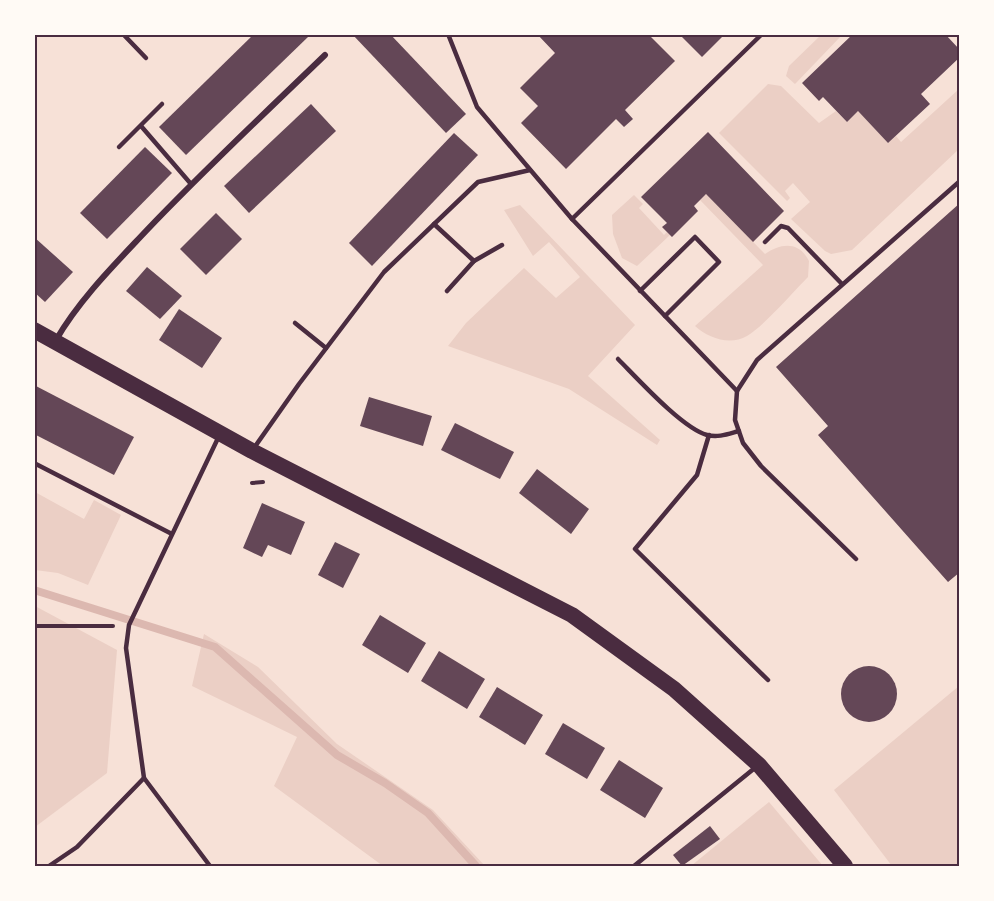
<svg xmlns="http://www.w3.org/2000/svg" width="994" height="901" viewBox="0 0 994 901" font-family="Commissioner,sans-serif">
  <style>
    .green { fill: #ebcfc5 }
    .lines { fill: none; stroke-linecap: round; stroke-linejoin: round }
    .stream { stroke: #dcb8b0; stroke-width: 8 }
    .building { fill: #644757 }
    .path { stroke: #4a2c40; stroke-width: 4 }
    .service { stroke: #4a2c40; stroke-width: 4.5 }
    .minor { stroke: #4a2c40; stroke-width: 6 }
    .trunk { stroke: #4a2c40; stroke-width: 16 }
    .neatline { fill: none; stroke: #4a2c40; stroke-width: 2 }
  </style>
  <rect width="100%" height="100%" fill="#f7e1d7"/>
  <g class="green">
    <path d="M821 35H842L795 84 786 76 789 66Z"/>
    <path d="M768 84 781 86 819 123 836 111 847 122 858 111 888 143 896 136 901 142 959 89V149L852 250 831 254 825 251 791 219 810 202 793 183 785 191 790 198 787 201 719 133Z"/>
    <path d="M706 194 765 254C781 243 799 241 809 261L808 277C793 292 764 326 747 336 730 346 708 338 695 326L763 265 700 200Z"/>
    <path d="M634 195 643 204 639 208 664 235 667 232 670 235 637 266 622 258 613 234 612 215Z"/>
    <path d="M520 205 635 325 588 376 660 440 657 445 569 389 448 346 466 323 524 268 556 298 580 277 549 242 533 256 504 210Z"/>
    <path d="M35 492 84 519 94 500 121 515 88 585 58 573 35 570Z"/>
    <path d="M35 606 117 650 107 773 35 827Z"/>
    <path d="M204 634 258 667 337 744 433 810 485 866H383L274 786 297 737 192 686Z"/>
    <path d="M959 686V866H892L834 790Z"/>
    <path d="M769 802 823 866H691Z"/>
  </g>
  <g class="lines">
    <path class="stream" d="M34 590 215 647 337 755 385 783 428 813 476 866"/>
  </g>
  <g class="building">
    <path d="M254 34H306L308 37 186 155 159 127Z"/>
    <path d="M352 34H390L466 114 446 133Z"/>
    <path d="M537 34H648L675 61 625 110 633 119 624 127 616 119 566 169 521 123 538 106 520 88 555 53Z"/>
    <path d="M679 34H725L702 57Z"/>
    <path d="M853 34H945L960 50V57L921 94 930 104 888 143 858 111 847 122 823 97 819 101 802 83Z"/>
    <path d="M311 104 336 131 249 213 224 186Z"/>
    <path d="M708 132 784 211 753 242 706 194 694 206 698 211 672 237 662 227 667 223 641 197Z"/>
    <path d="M454 133 478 155 372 266 349 243Z"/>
    <path d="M145 147 172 173 107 239 80 213Z"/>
    <path d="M960 203V572L948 582 818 435 828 426 776 367Z"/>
    <path d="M216 213 242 239 206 275 180 249Z"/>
    <path d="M34 237 73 272 45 302 34 292Z"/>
    <path d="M147 267 182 296 160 319 126 291Z"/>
    <path d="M179 309 222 338 202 368 159 340Z"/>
    <path d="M34 385 134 437 114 475 34 434Z"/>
    <path d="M369 397 432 416 423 446 360 426Z"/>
    <path d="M455 423 514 452 500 479 441 450Z"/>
    <path d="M537 469 589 509 571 534 519 493Z"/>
    <path d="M262 503 305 522 291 555 268 545 262 557 243 548Z"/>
    <path d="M335 542 360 554 343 588 318 575Z"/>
    <path d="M380 615 426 643 408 673 362 645Z"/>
    <path d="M439 651 485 679 467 709 421 681Z"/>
    <circle cx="869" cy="694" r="28"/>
    <path d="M497 687 543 715 525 745 479 717Z"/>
    <path d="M563 723 605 748 587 779 545 754Z"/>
    <path d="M619 760 663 788 645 818 600 790Z"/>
    <path d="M710 826 720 839 682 866 673 855Z"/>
  </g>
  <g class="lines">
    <g class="path">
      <path d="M252 483 263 482"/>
      <path d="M34 626H113"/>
    </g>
    <g class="service">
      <path d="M123 34 146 58"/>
      <path d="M448 34 477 107 572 219 762 34"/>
      <path d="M141 126 191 184"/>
      <path d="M119 147 162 104"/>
      <path d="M572 219 737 391"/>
      <path d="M434 224 474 261"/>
      <path d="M765 242 781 226 788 228 842 284"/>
      <path d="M447 291 474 261 502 245"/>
      <path d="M640 291 695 237 719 262 665 316"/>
      <path d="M295 323 326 348"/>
      <path d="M618 359C638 379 682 428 707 435 718 438 728 434 739 431"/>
      <path d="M709 435 697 475 635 549 768 680"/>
      <path d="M254 448 299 384 384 272 478 182 530 170"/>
      <path d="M34 463 170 533"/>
      <path d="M856 559 761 466 743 443 735 420 737 391 757 360 960 181"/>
      <path d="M49 866 77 847 144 778"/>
      <path d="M210 866 144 778 126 648 129 625 219 436"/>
      <path d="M634 866 756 767"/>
    </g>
    <path class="minor" d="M56 340C79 300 115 264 146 231 204 170 265 113 325 55"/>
    <path class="trunk" d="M34 330 252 451 572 615 674 689 759 765 845 866"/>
  </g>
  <rect width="994" height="901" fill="none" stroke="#fffaf5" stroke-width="72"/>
  <rect x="36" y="36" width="922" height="829" class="neatline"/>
</svg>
